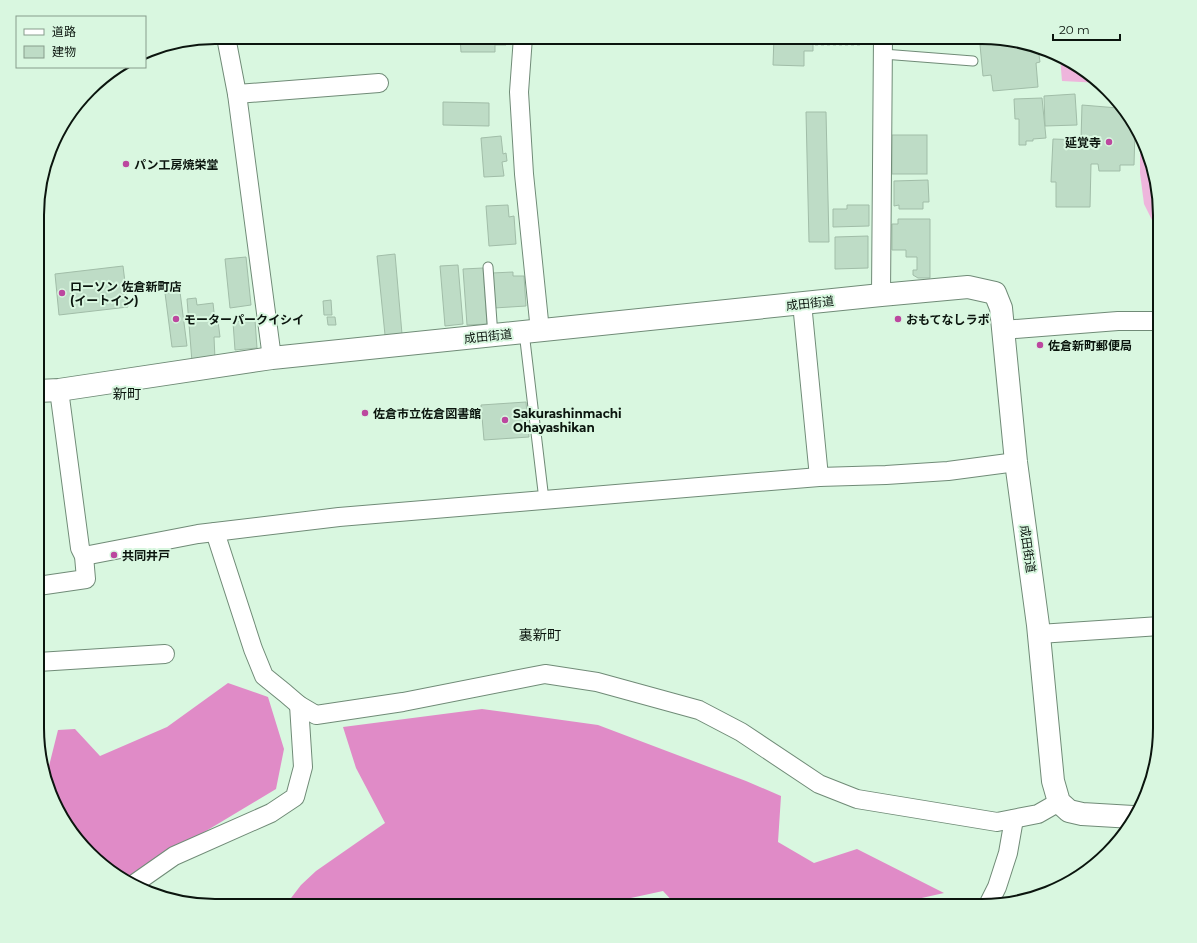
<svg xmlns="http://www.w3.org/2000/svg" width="1197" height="943" viewBox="0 0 1197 943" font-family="Montserrat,'Noto Sans JP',sans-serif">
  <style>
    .green { fill: #eeb5dc }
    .forest { fill: #e08bc7 }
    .building { fill: #bedcc6; stroke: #a1bda8 }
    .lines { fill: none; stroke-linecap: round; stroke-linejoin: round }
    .service-casing { stroke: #708b77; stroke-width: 11 }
    .minor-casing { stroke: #708b77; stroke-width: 20 }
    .tertiary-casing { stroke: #708b77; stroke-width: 24 }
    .path { stroke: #798e7f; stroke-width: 2.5; stroke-dasharray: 3 3; stroke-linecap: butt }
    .service { stroke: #fff; stroke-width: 9 }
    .minor { stroke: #fff; stroke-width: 18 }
    .tertiary { stroke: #fff; stroke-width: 22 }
    .poi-dot { fill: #bc479f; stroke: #d9f7e0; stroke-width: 1.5 }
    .labels { text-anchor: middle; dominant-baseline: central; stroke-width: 4; stroke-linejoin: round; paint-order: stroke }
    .poi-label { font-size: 12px; font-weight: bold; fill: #0b150e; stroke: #d9f7e0; text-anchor: start }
    .street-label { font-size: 12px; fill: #0b150e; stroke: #d9f7e0 }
    .quarter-label { font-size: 14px; fill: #0b150e; stroke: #d9f7e0 }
    .rim { fill: none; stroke: #0b150e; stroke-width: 2 }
  </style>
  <rect width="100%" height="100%" fill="#d9f7e0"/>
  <g class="green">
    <path d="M1060 57 1100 81V83L1062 81Z"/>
    <path d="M1140 137 1146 147 1160 215V236L1144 204 1140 173Z"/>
  </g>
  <g class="forest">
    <path d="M228 683 268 697 284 749 276 789 126 879 97 862 55 807 47 774 58 730 75 729 100 756 167 727Z"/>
    <path d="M482 709 598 725 746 781 781 796 778 842 814 863 857 849 944 893 886 906H677L663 891 594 906H285L301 885 316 871 385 823 356 768 343 727Z"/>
  </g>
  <g class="building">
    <path d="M460 37H506V45H495V52H461Z"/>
    <path d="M774 37H813V51H804V66L773 65Z"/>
    <path d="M989 37 1038 48 1040 62 1036 63 1038 87 993 91 991 75 983 76 980 45 990 44Z"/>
    <path d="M1075 94 1077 125 1045 126 1044 96Z"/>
    <path d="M1042 98 1046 138 1033 139V141H1026V145H1019V119H1015L1014 99Z"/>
    <path d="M443 102 489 103V126L443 125Z"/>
    <path d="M1082 105 1118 108 1119 111H1121L1135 131 1134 165H1120V171H1099L1098 164H1091L1090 207H1056V182H1051L1053 139 1081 140Z"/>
    <path d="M806 112H826L829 242H809Z"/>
    <rect x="892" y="135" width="35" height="39"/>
    <path d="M501 136 503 154 506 153 507 161 502 162 504 176 484 177 481 138Z"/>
    <path d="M928 180 929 202H923V209H899V205L894 206V181Z"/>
    <path d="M508 205 509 217 514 216 516 244 489 246 486 206Z"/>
    <path d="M847 205H869V226L833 227V209H847Z"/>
    <path d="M898 219H930V278H918L913 275V270H917V257H906V250H892V224H898Z"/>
    <path d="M868 236V268L835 269V237Z"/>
    <path d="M395 254 402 334 385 335 377 256Z"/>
    <path d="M246 257 251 305 230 308 225 259Z"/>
    <path d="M458 265 463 324 445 326 440 266Z"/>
    <path d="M123 266 128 307 59 315 55 274Z"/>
    <path d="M483 268 487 324 467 325 463 269Z"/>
    <path d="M513 272V276H524L526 306 494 308 492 273Z"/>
    <path d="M180 292 187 346 172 347 165 293Z"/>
    <path d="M196 298 197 305 213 303 215 321H218L220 337H214L215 359 192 362 187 299Z"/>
    <path d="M331 300 332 315H324L323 301Z"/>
    <path d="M327 317H335L336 325H328Z"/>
    <path d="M255 320 257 348 235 350 233 322Z"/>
    <path d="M526 402 529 437 484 440 481 405Z"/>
  </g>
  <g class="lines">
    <g class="service-casing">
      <g id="service">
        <path d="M883 54 973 61"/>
        <path d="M488 267 493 336"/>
        <path d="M524 332 544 500"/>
      </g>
    </g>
    <g class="minor-casing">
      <g id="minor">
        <path d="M226 37 237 94 272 358"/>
        <path d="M523 37 519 92 524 174 540 331"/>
        <path d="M237 94 379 83"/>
        <path d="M881 295 883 37"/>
        <path d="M802 303 819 477"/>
        <path d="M1003 330 1118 321H1160"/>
        <path d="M215 532 253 649 264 676 285 693 299 705 316 715 403 702 545 674 597 682 699 710 741 732 819 784 857 799 997 822 1038 814 1059 802"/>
        <path d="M84 556 198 534 339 517 819 477 886 475 948 471 1016 462"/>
        <path d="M38 586 86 579 84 556 80 548 59 390"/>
        <path d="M1039 634 1160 626"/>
        <path d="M38 662 165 654"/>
        <path d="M134 884 174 856 271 813 295 797 303 767 299 705"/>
        <path d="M988 905 997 887 1008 853 1014 819"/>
      </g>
    </g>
    <g class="tertiary-casing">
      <path id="tertiary" d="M38 391 59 390 272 358 881 295 968 287 995 293 1001 308 1016 462 1038 625 1053 781 1059 802 1069 811 1082 814 1133 817"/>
    </g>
    <path class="path" d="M815 44H863"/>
    <use href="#service" class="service"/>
    <use href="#minor" class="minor"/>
    <use href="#tertiary" class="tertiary"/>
  </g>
  <g class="poi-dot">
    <circle cx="1109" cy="142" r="4"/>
    <circle cx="126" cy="164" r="4"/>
    <circle cx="62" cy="293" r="4"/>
    <circle cx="176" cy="319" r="4"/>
    <circle cx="898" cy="319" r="4"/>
    <circle cx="1040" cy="345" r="4"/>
    <circle cx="365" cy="413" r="4"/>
    <circle cx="505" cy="420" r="4"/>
    <circle cx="114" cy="555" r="4"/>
  </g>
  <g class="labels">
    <g class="poi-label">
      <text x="1101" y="142" text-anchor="end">延覚寺</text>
      <text x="134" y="164">パン工房焼栄堂</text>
      <text x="70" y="286">ローソン 佐倉新町店<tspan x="70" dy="14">(イートイン)</tspan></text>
      <text x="184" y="319">モーターパークイシイ</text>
      <text x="906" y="319">おもてなしラボ</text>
      <text x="1048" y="345">佐倉新町郵便局</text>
      <text x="373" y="413">佐倉市立佐倉図書館</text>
      <text x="513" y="413">Sakurashinmachi<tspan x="513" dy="14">Ohayashikan</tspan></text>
      <text x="122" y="555">共同井戸</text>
    </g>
    <g class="street-label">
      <text transform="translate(810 303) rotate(-6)">成田街道</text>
      <text transform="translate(488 336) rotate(-6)">成田街道</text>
      <text transform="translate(1028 549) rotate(82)">成田街道</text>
    </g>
    <g class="quarter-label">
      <text x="127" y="394">新町</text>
      <text x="540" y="635">裏新町</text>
    </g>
  </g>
  <path d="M0 0H1197V943H0ZM215 44H982A171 171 0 0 1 1153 215V728A171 171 0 0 1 982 899H215A171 171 0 0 1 44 728V215A171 171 0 0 1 215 44Z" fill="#d9f7e0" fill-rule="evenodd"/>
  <path class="rim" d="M215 44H982A171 171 0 0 1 1153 215V728A171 171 0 0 1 982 899H215A171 171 0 0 1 44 728V215A171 171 0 0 1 215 44Z"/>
  <rect x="16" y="16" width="130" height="52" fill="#d9f7e0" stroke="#879d8c"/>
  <rect x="24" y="29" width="20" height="6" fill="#ffffff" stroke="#879d8c"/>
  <text x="52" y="36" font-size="12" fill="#0b150e">道路</text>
  <rect x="24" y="46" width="20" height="12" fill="#bedcc6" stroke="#879d8c"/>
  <text x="52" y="56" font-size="12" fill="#0b150e">建物</text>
  <path d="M1053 34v6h67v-6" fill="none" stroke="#0b150e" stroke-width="2"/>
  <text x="1059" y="34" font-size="12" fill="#0b150e" stroke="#d9f7e0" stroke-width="3" paint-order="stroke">20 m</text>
</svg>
